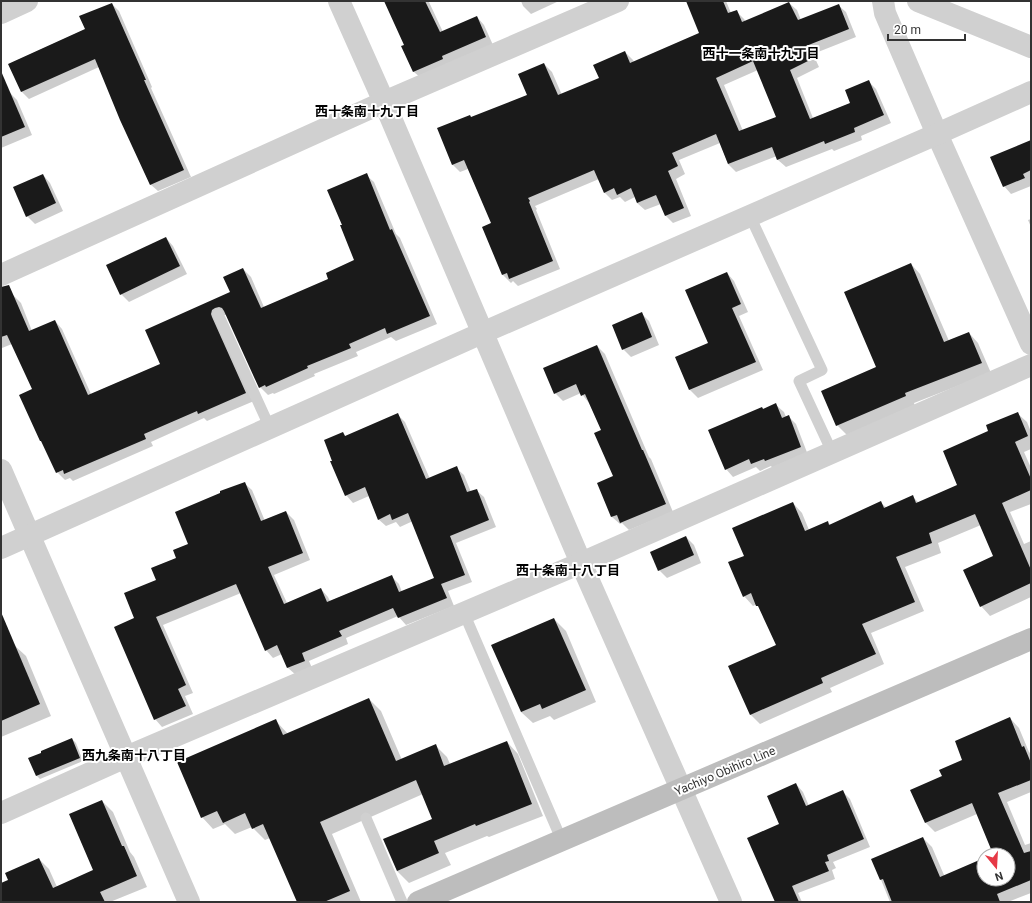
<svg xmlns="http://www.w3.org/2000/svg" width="1032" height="903" viewBox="0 0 1032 903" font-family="Roboto,'Noto Sans JP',sans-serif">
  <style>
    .shadow { fill: #0003; fill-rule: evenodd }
    .building { fill: #1a1a1a; fill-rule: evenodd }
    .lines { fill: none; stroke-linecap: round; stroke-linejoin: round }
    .service { stroke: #d0d0d0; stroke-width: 11 }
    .minor { stroke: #d0d0d0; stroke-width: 22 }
    .secondary { stroke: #bdbdbd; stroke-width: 22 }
    .labels { text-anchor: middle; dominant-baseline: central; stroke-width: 4; stroke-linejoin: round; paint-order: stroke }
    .street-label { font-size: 12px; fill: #333; stroke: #fff }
    .neighbourhood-label { font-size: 13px; font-weight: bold; fill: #000; stroke: #fff }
  </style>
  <rect width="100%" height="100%" fill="#fff"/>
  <g class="shadow">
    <path d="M386 1H430L429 2 443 32 477 17 484 25 493 45 422 79 414 72 403 46 405 45Z"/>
    <path d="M521 1H559L531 14 523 6Z"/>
    <path d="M687 1H726L731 13 736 11 744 19 746 22 789 3 797 10 801 20 838 5 846 12 856 37 813 54 819 67 797 78 813 118 851 103 868 81 876 89 891 123 861 136 862 140 834 151 832 149 786 167 778 160 777 156 736 172 728 164 720 143 679 160 685 174 676 179 691 216 673 223 666 216 661 204 645 210 637 203 635 197 625 202 620 197 612 200 604 192 599 179 535 206 537 209 536 210 560 269 518 286 513 281 511 283 503 275 483 227 492 223 468 169 460 172 452 164 472 118 528 95 544 64 552 72 562 95 601 79 625 52 633 60 634 62 701 33ZM758 70 778 117 743 131 724 85Z"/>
    <path d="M112 4 119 11 152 87 151 88 191 177 158 191 150 184 99 67 29 99 22 92 9 64 86 29Z"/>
    <path d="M10 93 17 100 32 135 1 148V96Z"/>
    <path d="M1031 144V186L1011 194 1004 186Z"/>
    <path d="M43 175 50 183 63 211 35 224 27 216Z"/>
    <path d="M366 175 374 182 396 234 400 238 437 324 396 341 391 337 356 352 358 356 314 374 315 376 274 394 273 393 268 395 260 387 227 315H223L254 401 207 421 204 418 151 442 153 446 73 481 70 478 65 480 57 472 43 443 41 441 33 390 12 344 2 348 1 346V301L13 295 21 303 32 331 55 321 62 329 91 394 162 364 147 331 231 293 243 269 251 277 264 307 330 280 356 261 343 225Z"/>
    <path d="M1031 219V227L1028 220Z"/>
    <path d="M166 238 173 246 187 274 129 302 121 294Z"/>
    <path d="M911 264 920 274 949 341 969 333 978 343 991 373 914 403 915 406 847 435 837 425 878 368Z"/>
    <path d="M727 273 734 281 748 312 739 316 763 370 698 398 690 390 676 358 710 343Z"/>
    <path d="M641 313 649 321 659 345 631 357 623 349Z"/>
    <path d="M597 346 605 354 649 457 651 459 673 512 629 530 622 523 620 524 612 517 614 477 602 431 589 403 581 393 563 401 555 393Z"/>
    <path d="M776 405 784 412 786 417 788 416 796 424 808 455 773 469 771 466 760 471 756 467 733 477 726 469 762 408 764 409Z"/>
    <path d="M1017 413 1027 422 1031 432V449L1024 452 1031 468V504L1010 512 1024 544 1031 541V597L990 616 981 606 995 557 981 525 938 543 941 553 905 567 924 611 871 633 884 664 830 688 832 692 760 724 750 714 777 646 761 609 757 604 753 606 744 596 745 557 793 503 802 513 809 530 827 522 831 525 881 503 887 508 913 497 919 503 959 486 990 432Z"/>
    <path d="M398 415 405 422 430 479 456 468 464 475 471 492 476 490 484 497 496 527 456 543 472 582 448 591 454 606 406 625 398 616 346 638 348 644 309 661 312 668 296 675 288 668 282 654 273 658 266 650 241 593 163 625 193 693 185 696 193 714 162 727 155 719 136 618 157 581 244 483 252 490 265 521 286 512 294 520 310 560 274 575 287 603 321 589 328 597 330 601 391 576 399 584 402 592 435 578 413 521 400 527 396 522 386 526 378 519 369 496 353 503 346 495 333 461 343 434 346 437Z"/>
    <path d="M686 537 694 545 701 563 667 578 659 570Z"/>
    <path d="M554 619 566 631 596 702 554 720 550 716 533 723 521 712Z"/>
    <path d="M14 645 26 656 51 716 1 737V650Z"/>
    <path d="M369 699 381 711 402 760 435 745 447 757 450 764 507 742 518 754 543 816 489 837 487 836 445 853 451 865 409 883 397 871 385 840 434 820 423 794 332 834 361 902H298L270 838 265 840 252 827 235 834 225 824 213 829 202 817 276 721 288 734Z"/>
    <path d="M1010 718 1019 728 1029 752 1031 754V792L1007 802 1025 845 1031 843V893L1008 902H890L873 860 923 838 932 847 947 882 984 866V879H1008V855H994L977 814 935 832 926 823 944 777 963 761Z"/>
    <path d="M72 739 76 743 83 761 40 779 36 775Z"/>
    <path d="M796 784 803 792 809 806 842 791 850 799 870 847 833 862 836 868 832 870 835 879 798 893 802 902H776L780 825Z"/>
    <path d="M102 801 113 812 130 852 134 857 147 887 110 902H1V884L10 881 39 859 49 869 57 887 94 871Z"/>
  </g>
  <g class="building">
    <path d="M384 1H425L440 32 477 16 486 37 442 56 443 59 413 72 401 46 404 45Z"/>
    <path d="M686 1H723L728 13 737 10 742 22 789 2 798 20 839 4 849 29 806 46 812 59 790 70 810 119 850 103 845 90 869 80 884 115 854 128 855 132 825 144 824 141 777 160 772 147 728 164 716 134 672 153 678 166 668 171 684 208 665 216 656 195 637 203 631 188 617 195 614 188 604 193 594 170 528 198 530 201 529 202 553 261 509 279 507 273 502 275 482 227 491 223 464 160 452 165 437 128 470 115 471 117 527 95 518 74 544 63 558 95 599 78 593 65 625 51 630 63 699 33ZM753 61 776 117 739 131 716 78Z"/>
    <path d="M112 3 146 80H144L184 170 150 185 120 120 95 59 21 92 8 64 85 29 79 16Z"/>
    <path d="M1 71 25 127 1 137Z"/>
    <path d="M1031 140V170L1023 174 1025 178 1003 187 990 157Z"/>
    <path d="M367 173 390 230 392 229 430 316 387 334 385 328 349 344 351 348 307 366 308 368 266 387 265 385 259 388 224 311 222 308 219 307 215 308 212 310 211 314 212 317 246 393 198 414 197 411 144 434 146 439 64 474 63 470 56 473 41 441H40L19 395 32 389 7 335 1 337V287L9 285 29 331 55 320 88 395 160 364 145 330 230 292 223 277 243 268 261 308 328 279 326 273 354 260 340 225H342L327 190Z"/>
    <path d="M43 174 56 203 26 217 13 187Z"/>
    <path d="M166 237 180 266 120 295 106 265Z"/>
    <path d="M911 263 944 342 969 332 982 363 905 393 906 396 836 426 821 391 876 367 844 292Z"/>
    <path d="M727 272 741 304 732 308 756 362 689 390 675 357 708 343 685 290Z"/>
    <path d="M642 312 652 337 622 350 612 325Z"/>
    <path d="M597 345 642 450H643L666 504 620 523 617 515 611 517 597 483 613 476 594 433 601 430 585 394 581 396 576 384 554 394 543 368Z"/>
    <path d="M776 403 782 418 789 415 801 447 765 461 764 459 751 464 749 459 725 470 708 430 762 407 763 409Z"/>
    <path d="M1018 412 1028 436 1015 442 1031 479V490L1002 503 1031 570V583L980 607 963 570 993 556 975 514 929 533 932 543 896 557 915 602 862 624 876 654 821 678 823 683 750 715 728 666 776 645 758 606H756L751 593 743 597 728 562 744 556 732 528 793 502 805 531 828 521 829 525 881 501 884 508 913 495 916 503 957 485 943 451 988 431 986 425Z"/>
    <path d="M398 413 426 479 457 466 467 492 477 489 489 520 450 536 465 575 441 584 447 598 398 618 393 608 339 631 342 636 302 653 305 661 287 668 277 645 265 651 236 584 176 609 156 617 186 685 178 689 186 706 154 720 114 627 134 618 124 593 156 580 151 568 176 558 173 550 188 544 175 512 220 493V491L245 482 261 521 286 511 303 553 268 567 284 604 321 588 327 602 392 575 399 592 434 578 408 513 392 520 390 514 378 520 365 487 345 496 330 461H332L324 440 343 432 345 436Z"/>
    <path d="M686 536 694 555 658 571 650 552Z"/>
    <path d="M1 612 40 704 1 721Z"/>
    <path d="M554 618 586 690 542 709 540 704 521 712 491 645Z"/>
    <path d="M369 698 396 761 436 744 444 766 507 741 532 804 476 826 475 824 434 841 439 853 397 871 383 839 432 819 416 780 320 822 350 891 324 902H297L263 824 252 829 245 813 223 823 217 811 201 818 177 762 276 719 283 735Z"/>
    <path d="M1010 717 1022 747 1024 746 1031 763V780L998 793 1024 853 1031 851V880L997 894 1000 902H892L883 879 880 880 871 859 923 837 940 877 984 858V879H1008V855H992L993 854 972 803 925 823 910 790 942 776 939 770 962 760 955 741Z"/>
    <path d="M72 738 80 758 36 776 28 758 41 753V751Z"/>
    <path d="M796 783 806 806 843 790 864 839 827 855 829 861 825 862 829 871 792 886 799 902H775L747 838 779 824 767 796Z"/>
    <path d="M102 800 122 846H124L137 876 100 892 105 902H1V883L8 880 5 873 39 858 53 888 93 870 69 814Z"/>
  </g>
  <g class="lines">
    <g class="service">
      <path d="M750 216 822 370 799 381 832 452"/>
      <path d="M218 314 270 428"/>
      <path d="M464 613 562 841"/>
      <path d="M366 818 402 902"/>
    </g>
    <g class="minor">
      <path d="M339 1 384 102 581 563 731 902"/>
      <path d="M883 1 885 13 937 134 1031 344"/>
      <path d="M918 1 1031 47"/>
      <path d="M1 13 27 1"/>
      <path d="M1 275 384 102 618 1"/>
      <path d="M1 470 189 902"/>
      <path d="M1 548 482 333 937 134 1031 92"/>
      <path d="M1 813 126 757 581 563 1031 365"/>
    </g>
    <path class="secondary" d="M418 902 1031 639"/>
  </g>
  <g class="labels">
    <g class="street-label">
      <text transform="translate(725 771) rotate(-23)">Yachiyo Obihiro Line</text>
    </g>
    <g class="neighbourhood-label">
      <text x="761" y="53">西十一条南十九丁目</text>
      <text x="367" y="111">西十条南十九丁目</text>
      <text x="568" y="570">西十条南十八丁目</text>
      <text x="134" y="755">西九条南十八丁目</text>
    </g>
  </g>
  <rect width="1032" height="903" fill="none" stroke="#333333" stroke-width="4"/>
  <g transform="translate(996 867) rotate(162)"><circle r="19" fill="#ffffff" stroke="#adadad"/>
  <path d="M0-3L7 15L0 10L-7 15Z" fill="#e63946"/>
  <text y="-6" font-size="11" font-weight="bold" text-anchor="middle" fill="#333333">N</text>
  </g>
  <path d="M888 34v6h77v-6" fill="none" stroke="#333333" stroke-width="2"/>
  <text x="894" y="34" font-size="12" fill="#333333" stroke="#ffffff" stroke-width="3" paint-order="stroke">20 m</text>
</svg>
